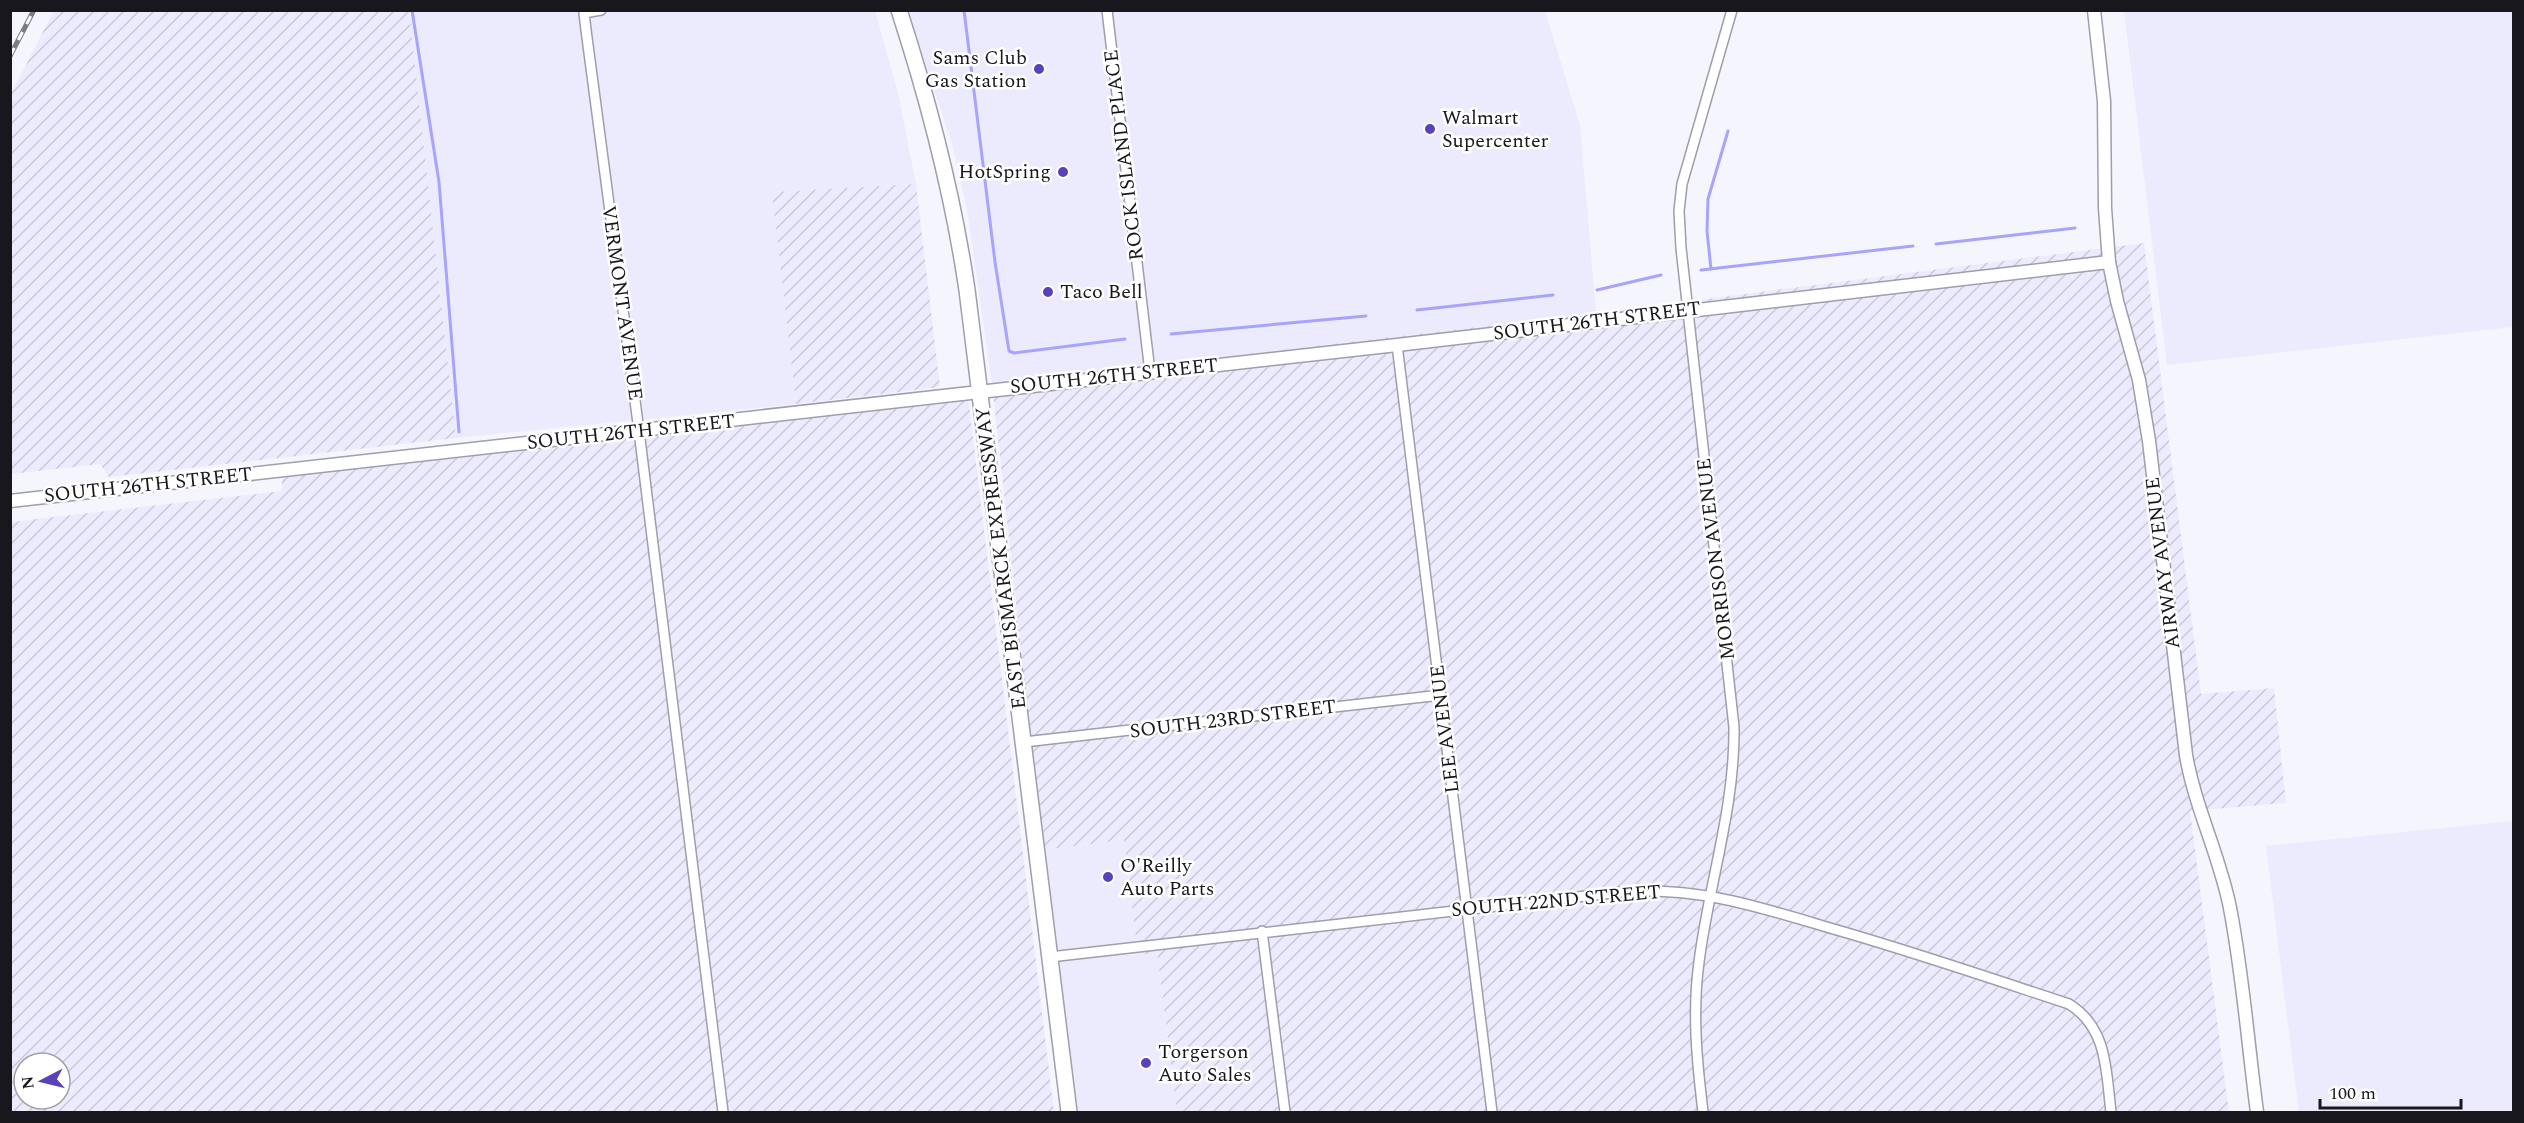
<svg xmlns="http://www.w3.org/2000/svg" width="2524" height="1123" viewBox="0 0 2524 1123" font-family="Spectral,serif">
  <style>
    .built { fill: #ebebfd }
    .industrial { fill: url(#industrial-furrows); fill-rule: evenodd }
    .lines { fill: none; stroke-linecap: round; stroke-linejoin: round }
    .stream { stroke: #a8a3fd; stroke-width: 3 }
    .minor-casing { stroke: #9e9eac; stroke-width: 12 }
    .tertiary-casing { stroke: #9e9eac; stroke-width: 15 }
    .primary-casing { stroke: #9e9eac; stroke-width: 18 }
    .minor { stroke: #fff; stroke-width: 9 }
    .tertiary { stroke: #fff; stroke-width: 12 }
    .primary { stroke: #fff; stroke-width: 15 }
    .rail-casing { stroke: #7c7c83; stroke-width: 5 }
    .rail { stroke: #fff; stroke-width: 3; stroke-dasharray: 9; stroke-linecap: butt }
    .poi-dot { fill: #5842ba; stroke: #fff; stroke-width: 2 }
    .labels { text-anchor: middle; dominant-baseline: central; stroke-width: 5; stroke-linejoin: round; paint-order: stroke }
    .poi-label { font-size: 20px; fill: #17171d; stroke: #fff; text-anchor: start }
    .street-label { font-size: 20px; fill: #17171d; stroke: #fff }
  </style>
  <defs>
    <pattern id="industrial-furrows" width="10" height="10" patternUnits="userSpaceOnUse" patternTransform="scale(1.5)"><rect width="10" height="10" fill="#ebebfd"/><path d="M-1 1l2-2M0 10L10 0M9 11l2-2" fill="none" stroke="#c9c9d8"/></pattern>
  </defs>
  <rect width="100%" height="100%" fill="#f5f5fe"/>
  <g class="built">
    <path d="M409 11H875L898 93 916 184 773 192 796 404 456 438Z"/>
    <path d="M908 11H1545L1580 125 1596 313 992 384 967 210 952 144Z"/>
    <path d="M2124 11H2513V327L2167 365Z"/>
    <path d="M2513 821V1112H2299L2266 846Z"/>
    <path d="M1124 840 1138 955 1157 953 1177 1112H1075L1043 850Z"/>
  </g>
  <g class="industrial">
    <path d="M54 10 409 11 456 438 109 477 100 464 11 474V94Z"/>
    <path d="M916 184 940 387 796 404 772 192Z"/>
    <path d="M2144 243 2201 694 2274 688 2286 803 2190 811 2229 1112H1177L1157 953 1138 955 1124 840 1043 850 992 384 1596 313Z"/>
    <path d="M968 396 1054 1112H11L10 522 282 491V477ZM24 1063H60V1099H24Z"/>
  </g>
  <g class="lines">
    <g class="stream">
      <path d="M412 10 439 182 459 432"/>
      <path d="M964 10 995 262 1009 351 1014 353 1125 339"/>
      <path d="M1936 244 2075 228"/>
      <path d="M1711 269 1707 231 1708 199 1728 131"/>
      <path d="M1701 270 1913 246"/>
      <path d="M1597 290 1661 275"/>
      <path d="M1417 310 1553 295"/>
      <path d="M1171 334 1366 316"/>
    </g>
    <g class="minor-casing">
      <g id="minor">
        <path d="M601 10 584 13 586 30 639 431 723 1112"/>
        <path d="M1107 10 1150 372"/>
        <path d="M1397 345 1492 1112"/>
        <path d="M1024 742 1441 695"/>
        <path d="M1262 931 1285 1112"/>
        <path d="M1050 957 1621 892C1697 886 1759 907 1830 928 1911 951 1990 978 2069 1004 2108 1028 2106 1072 2111 1112"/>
        <path d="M1703 1112C1697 1062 1692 1013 1699 962 1709 883 1735 808 1734 727L1681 248 1679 211 1682 184 1732 10"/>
      </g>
    </g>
    <g class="tertiary-casing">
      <g id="tertiary">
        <path d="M2094 10 2104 101 2105 208 2109 262 2117 301 2139 380 2149 441 2186 755C2195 808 2220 856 2230 908 2243 975 2248 1045 2257 1112"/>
        <path d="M10 501 1397 345 2109 262"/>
      </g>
    </g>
    <g class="primary-casing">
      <path id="primary" d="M899 10C929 102 953 195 967 290L1069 1112"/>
    </g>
    <use href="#minor" class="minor"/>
    <use href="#tertiary" class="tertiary"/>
    <use href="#primary" class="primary"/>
    <g class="rail-casing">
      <path id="rail" d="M10 56 34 10"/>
    </g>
    <use href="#rail" class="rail"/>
  </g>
  <g class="poi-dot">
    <circle cx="1039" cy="69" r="6"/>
    <circle cx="1430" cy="129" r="6"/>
    <circle cx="1063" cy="172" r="6"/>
    <circle cx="1048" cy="292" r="6"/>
    <circle cx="1108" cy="877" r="6"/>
    <circle cx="1146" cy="1063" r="6"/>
  </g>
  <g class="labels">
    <g class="poi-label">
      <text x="1027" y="58" text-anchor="end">Sams Club<tspan x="1027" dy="23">Gas Station</tspan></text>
      <text x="1442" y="118">Walmart<tspan x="1442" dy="23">Supercenter</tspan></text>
      <text x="1051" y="172" text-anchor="end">HotSpring</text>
      <text x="1060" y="292">Taco Bell</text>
      <text x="1120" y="866">O'Reilly<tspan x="1120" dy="23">Auto Parts</tspan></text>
      <text x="1158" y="1052">Torgerson<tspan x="1158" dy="23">Auto Sales</tspan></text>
    </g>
    <g class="street-label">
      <text transform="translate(1124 155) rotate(-97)">ROCK ISLAND PLACE</text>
      <text transform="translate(622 303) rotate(82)">VERMONT AVENUE</text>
      <text transform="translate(1597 321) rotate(-7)">SOUTH 26TH STREET</text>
      <text transform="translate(1114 376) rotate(-6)">SOUTH 26TH STREET</text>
      <text transform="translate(631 432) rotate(-6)">SOUTH 26TH STREET</text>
      <text transform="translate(148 485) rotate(-6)">SOUTH 26TH STREET</text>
      <text transform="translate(1001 558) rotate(-97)">EAST BISMARCK EXPRESSWAY</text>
      <text transform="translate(1716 559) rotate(-97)">MORRISON AVENUE</text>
      <text transform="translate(2163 563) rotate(-97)">AIRWAY AVENUE</text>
      <text transform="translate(1233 719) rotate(-7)">SOUTH 23RD STREET</text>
      <text transform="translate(1445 729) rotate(-97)">LEE AVENUE</text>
      <text transform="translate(1556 901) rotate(-5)">SOUTH 22ND STREET</text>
    </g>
  </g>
  <rect width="2524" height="1123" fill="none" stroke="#17171d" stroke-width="24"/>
  <g transform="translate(42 1081) rotate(263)"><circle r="28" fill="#ffffff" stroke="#a2a2a5" stroke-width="1.5"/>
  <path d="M0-4.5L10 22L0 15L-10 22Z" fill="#5842ba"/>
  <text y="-9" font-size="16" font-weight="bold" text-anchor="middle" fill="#17171d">N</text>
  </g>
  <path d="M2320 1099v9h141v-9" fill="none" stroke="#17171d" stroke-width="3"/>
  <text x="2329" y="1099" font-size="18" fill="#17171d" stroke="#ffffff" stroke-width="4.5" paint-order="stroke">100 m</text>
</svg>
